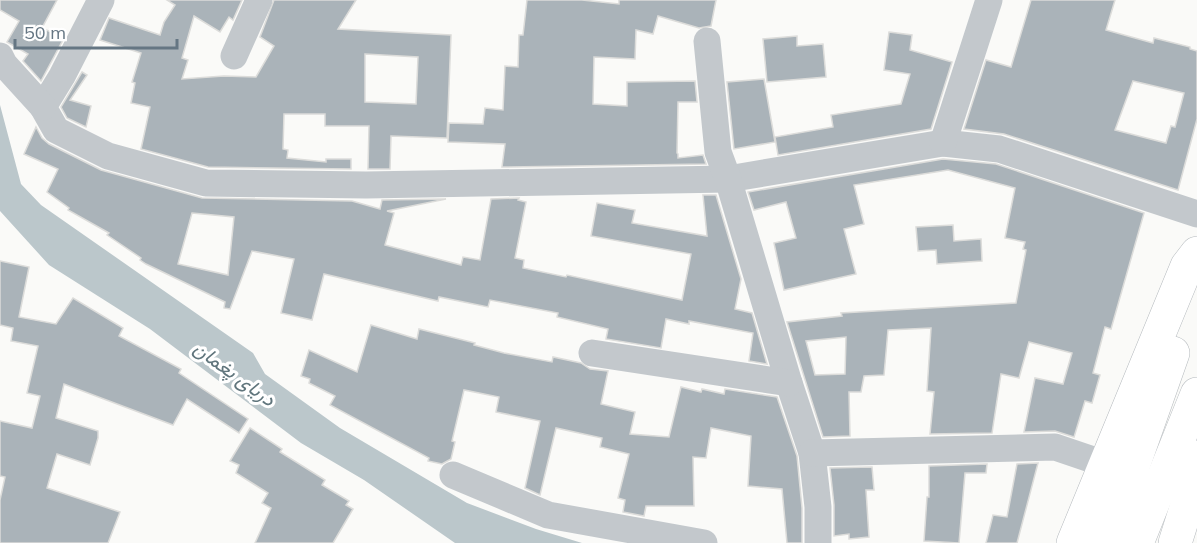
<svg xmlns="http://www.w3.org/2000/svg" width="1197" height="543" viewBox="0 0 1197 543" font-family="Mulish,Vazirmatn,sans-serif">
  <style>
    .water { fill: #bbc7cb }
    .building { fill: #aab3b9; stroke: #dcdcda; stroke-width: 1.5; fill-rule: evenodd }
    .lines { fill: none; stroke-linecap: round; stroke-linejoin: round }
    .major-casing { stroke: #b5babe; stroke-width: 34 }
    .minor { stroke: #c3c8cc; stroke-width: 27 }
    .major { stroke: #fff; stroke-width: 33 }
    .labels { text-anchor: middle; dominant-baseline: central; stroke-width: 6; stroke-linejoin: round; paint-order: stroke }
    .water-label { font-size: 20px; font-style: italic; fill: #60757c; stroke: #fff }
  </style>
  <rect width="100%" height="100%" fill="#fafaf8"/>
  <path class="water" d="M0 105 21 184 41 205 253 353 265 374 340 428 467 503 536 529 582 543H455L364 480 301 443 150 329 49 265 0 211Z"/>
  <g class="building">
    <path d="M0 0H57L42 28 64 38 41 81 23 61 28 54 7 42 19 21 0 10Z"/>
    <path d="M167 0H242L233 20 229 17 220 32 194 16 182 58 188 60 182 79 224 76 256 77 274 46 260 37 274 0H356L338 29 451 35 447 138 391 136 390 169H368L369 126H325V114H284L283 149 288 150 287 158 326 162V159H351V169L208 167 141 149 150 107 131 103 135 83 132 82 141 53 100 40 109 18 160 35 164 22 175 5ZM365 54 418 57 416 104 365 102Z"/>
    <path d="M527 0H582L619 4V0H716L711 26 699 28 658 16 653 34 636 30 635 59 594 57 593 104 627 106V82L695 81 697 102H678L677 153 678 154V158L703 155 706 164 502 167 505 144 448 142 449 123 483 124 485 108 503 110 505 66 518 67 519 35H523Z"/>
    <path d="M1031 0H1115L1106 30 1153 43 1154 38 1190 47V49L1197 51V119L1178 190 1004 134 964 129 986 60 1011 67ZM1133 81 1184 93 1175 127 1171 126 1166 143 1115 130Z"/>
    <path d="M889 32 912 35 910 50 952 62 931 129 778 155 775 137 833 127 831 115 901 104 910 74 884 70Z"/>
    <path d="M797 36V46L823 44 826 77 767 82 763 39Z"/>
    <path d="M82 72 87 75 70 100 91 106 86 127 67 118 61 107Z"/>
    <path d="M764 79 775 142 734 149 727 82Z"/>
    <path d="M36 127 42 138 49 144 101 170 202 198 352 201 380 209 382 200 446 199 387 211 394 213 385 245 461 265 463 257 480 260 491 199 519 198 518 200 526 202 515 258 524 260 523 268 566 277 567 275 682 300 691 254 591 236 597 203 635 210 632 223 707 236 703 195H716L741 279 735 309 752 313 767 364 749 361 753 333 689 321V324L666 319 661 348 606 339 608 329 557 317 558 313 490 300 488 307 439 297 438 301 324 274 312 320 281 313 294 259 252 251 230 309 224 308 225 302 146 264 140 260 141 258 107 235 109 233 68 210 69 208 47 192 58 169 24 154ZM192 213 234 217 228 275 178 264Z"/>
    <path d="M943 159 996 164 1144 213 1111 329 1105 327 1093 373 1100 375 1092 403 1085 401 1074 437 1055 431 1024 432 1035 378 1063 384 1072 353 1029 342 1019 378 1001 374 992 433 930 434 934 392 927 391 931 328 888 330 884 375 864 376 861 392H849L850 436 823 437 787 322 842 316 841 313 1016 303 1026 250 1023 249 1025 242 1005 238 1015 188 948 170 854 185 864 224 844 229 856 274 784 290 774 243 796 238 786 202 754 210 748 192ZM846 337 845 374 815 375 806 341Z"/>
    <path d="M953 225 954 241 981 239 982 261 937 264 936 250 918 251 916 227Z"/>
    <path d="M0 261 29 267 19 317 56 324 73 298 123 328 119 336 181 369 179 373 248 419 239 433 187 399 173 425 64 384 56 418 98 431V438L90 465 57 454 47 488 120 512 108 543H0V500L5 477 0 476V421L32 428 40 396 27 393 38 346 11 341 13 328 0 325Z"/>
    <path d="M371 325 417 339 419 329 475 343 474 345 504 353 552 362 553 357 581 363 590 369 608 371 601 404 635 412 630 434 669 437 681 387 701 392 702 389 724 394 725 389 777 397 797 456 802 508V543H787L782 489 748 486 751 436 711 428 706 458 693 457 694 506H646L644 516 623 512 625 500 618 498 629 454 600 447 602 438 556 428 540 495 525 488 540 421 496 412 499 397 464 390 452 441 455 442 451 459 442 464 428 461 429 458 330 405 335 396 309 383 310 379 301 376 309 350 357 372Z"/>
    <path d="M250 428 282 449 280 452 325 480 322 485 349 501 346 505 353 509 333 543H255L271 508 262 503 268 493 236 473 239 465 230 461Z"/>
    <path d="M1038 463 1017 543H986L993 515 1007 517 1017 464Z"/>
    <path d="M987 464 986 473H965L959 543 924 541 927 497H929V466Z"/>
    <path d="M872 467 874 490H866L869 537 849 539V534L834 536V505L830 468Z"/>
  </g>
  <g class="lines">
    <g class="major-casing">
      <g id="major">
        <path d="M1073 543 1187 266 1197 253"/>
        <path d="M1106 543 1173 353"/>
        <path d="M1137 543 1197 394"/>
        <path d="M1175 543 1191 492 1197 457"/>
      </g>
    </g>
    <g class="minor">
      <path d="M101 0 62 76 43 107 56 130 108 156 206 183 366 185 728 179 943 143 999 149 1197 214"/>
      <path d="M707 41 718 152 728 179 789 383 812 453 818 507V543"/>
      <path d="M0 56 4 64 43 107"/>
      <path d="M234 56 259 0"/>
      <path d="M943 143 989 0"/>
      <path d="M592 353 789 383"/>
      <path d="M812 453 1055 447 1105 464"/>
      <path d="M453 475 548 515 704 543"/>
    </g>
    <use href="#major" class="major"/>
  </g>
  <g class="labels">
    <g class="water-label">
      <text transform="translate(235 373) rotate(36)">دریای پغمان</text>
    </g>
  </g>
  <path d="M15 39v9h162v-9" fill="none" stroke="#657683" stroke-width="3"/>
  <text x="24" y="39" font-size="18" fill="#657683" stroke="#ffffff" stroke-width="4.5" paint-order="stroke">50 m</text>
</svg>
